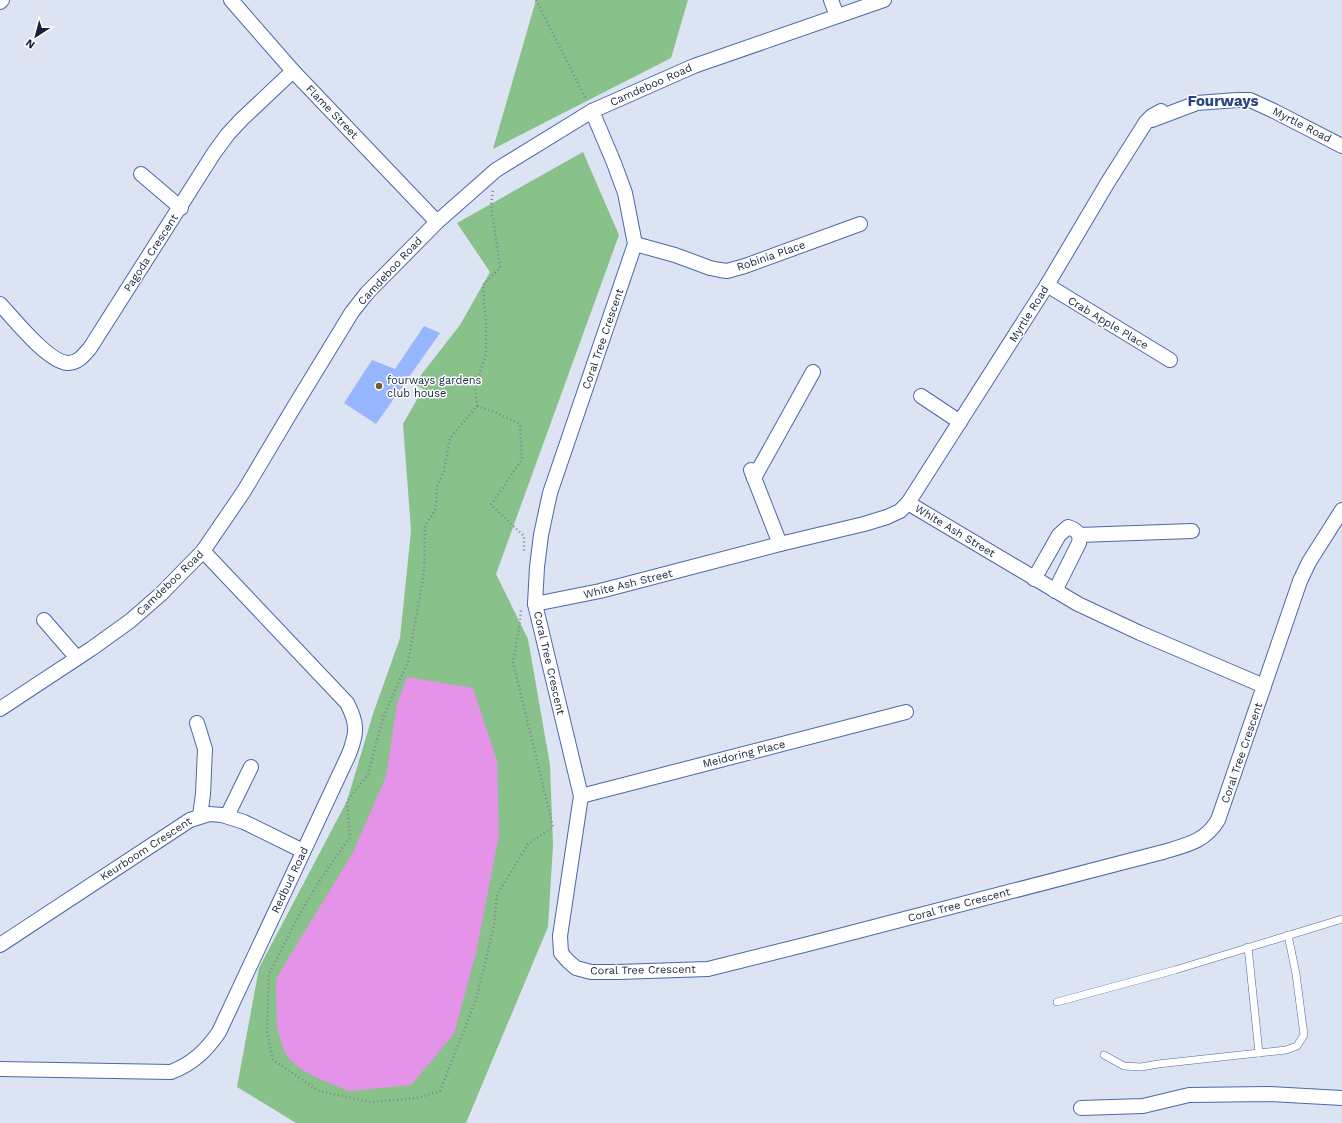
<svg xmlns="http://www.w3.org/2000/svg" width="1342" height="1123" viewBox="0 0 1342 1123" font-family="'Work Sans',sans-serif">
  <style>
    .green { fill: #88c189 }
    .water { fill: #e493e9 }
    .building { fill: #96b7ff }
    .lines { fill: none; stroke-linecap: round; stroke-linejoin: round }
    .service-casing { stroke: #4b68aa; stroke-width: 8 }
    .minor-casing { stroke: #4b68aa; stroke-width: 16 }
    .path { stroke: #7c859a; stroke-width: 2.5; stroke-dasharray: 1 3; stroke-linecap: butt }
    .service { stroke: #fff; stroke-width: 7 }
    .minor { stroke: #fff; stroke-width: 14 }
    .poi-dot { fill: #735d2d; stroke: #fff; stroke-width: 1.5 }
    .labels { text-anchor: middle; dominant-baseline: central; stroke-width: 3; stroke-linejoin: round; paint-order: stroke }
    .street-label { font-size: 11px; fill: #16223d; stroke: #fff }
    .poi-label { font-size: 11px; fill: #16223d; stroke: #fff; text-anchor: start }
    .district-label { font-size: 15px; font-weight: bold; fill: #2b4583; stroke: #fff }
  </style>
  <rect width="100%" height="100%" fill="#dce3f2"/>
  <g class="green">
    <path d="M536 0H688L671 58 493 149Z"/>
    <path d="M583 152 619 235 496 574 528 639 550 765 553 845 548 927 466 1123H296L237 1087 259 968 347 801 373 714 400 638 411 531 403 424 423 389 414 384 460 325 490 272 457 223Z"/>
  </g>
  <path class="water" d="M407 677 473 688 497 761 499 835 476 953 454 1034 411 1085 349 1091 319 1079 302 1070 291 1061 284 1051 277 1028 276 986 277 978 283 967 352 854 386 777 397 704Z"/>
  <path class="building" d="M424 326 440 333 376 424 344 403 372 360 395 369Z"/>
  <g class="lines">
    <g class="service-casing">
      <g id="service">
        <path d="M1248 947 1259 1053"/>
        <path d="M1057 1002 1175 970 1342 919"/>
        <path d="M1104 1055 1124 1066 1141 1067 1158 1064 1286 1050 1297 1046 1304 1035 1296 974 1288 935"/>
      </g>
    </g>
    <g class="minor-casing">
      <g id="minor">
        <path d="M231 0 293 71 437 222"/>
        <path d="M831 0 837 16"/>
        <path d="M0 2 2 0"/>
        <path d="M592 111 614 163 625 193 635 244 550 493 541 535 537 567 535 604 581 796 560 936 561 953 568 961 576 968 591 972H618L708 969 812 943 1163 852C1186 845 1205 842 1218 820L1300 581 1309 562 1342 510"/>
        <path d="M1152 120 1197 103 1237 100H1250L1274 111 1342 146"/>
        <path d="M141 174 181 208"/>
        <path d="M635 244 675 255 710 268 720 270 727 271 745 266 860 224"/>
        <path d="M1047 285 1170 360"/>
        <path d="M0 304C14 319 48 362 68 363 78 363 84 355 90 348L214 153 228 134 242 119 293 71"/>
        <path d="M921 396 960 422"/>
        <path d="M751 470 780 544"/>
        <path d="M754 478 813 372"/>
        <path d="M908 503 1047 285 1108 182 1146 122 1152 116 1161 111 1146 122"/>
        <path d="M1079 535 1192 531"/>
        <path d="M1034 579 1059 535 1068 527C1077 530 1081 534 1079 543L1055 591"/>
        <path d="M535 604 600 591 780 544 864 524 887 517 900 511 908 503 1078 604 1140 633 1264 686"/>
        <path d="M44 620 77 658"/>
        <path d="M0 709 91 649 130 621 161 594 203 551 244 491 294 407 352 312 367 293 437 222 496 170 592 111 694 66 884 0"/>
        <path d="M197 723 205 749 203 794 200 816"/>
        <path d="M581 796 906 712"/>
        <path d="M227 816 251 767"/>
        <path d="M0 945 190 820 209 814 222 815 244 822 303 851"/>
        <path d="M0 1069 171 1072C192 1064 206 1051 219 1032L349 754C357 733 358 724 347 703L203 551"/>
        <path d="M1081 1108 1143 1106 1189 1095 1268 1094 1342 1098"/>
      </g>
    </g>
    <g class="path">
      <path d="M536 0 586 99"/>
      <path d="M493 191 491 204 500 268 483 285 486 325V355L475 387 477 406 450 438 444 471 437 486 436 508 425 527 424 573 408 662 384 715 375 747 368 775 347 801 350 837 320 880 299 915 269 974 267 1033 273 1060 319 1091 370 1102 417 1098 440 1091 476 1000 494 926 497 895 528 844 553 827 513 662 520 623 521 608"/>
      <path d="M477 406 495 412 520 424 522 459 491 505 524 536V551"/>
    </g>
    <use href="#service" class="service"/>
    <use href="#minor" class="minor"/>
  </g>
  <circle class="poi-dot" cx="379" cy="386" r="4"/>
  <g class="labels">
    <g class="street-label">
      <text transform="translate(651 85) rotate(-24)">Camdeboo Road</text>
      <text transform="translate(332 112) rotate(46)">Flame Street</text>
      <text transform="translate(1302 125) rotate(27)">Myrtle Road</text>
      <text transform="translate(151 253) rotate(-57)">Pagoda Crescent</text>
      <text transform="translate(771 256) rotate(-19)">Robinia Place</text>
      <text transform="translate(390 271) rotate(-47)">Camdeboo Road</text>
      <text transform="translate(1029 314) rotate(-58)">Myrtle Road</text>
      <text transform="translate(1108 323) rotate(31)">Crab Apple Place</text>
      <text transform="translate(603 339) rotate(-71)">Coral Tree Crescent</text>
      <text transform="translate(955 531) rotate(31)">White Ash Street</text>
      <text transform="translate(170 583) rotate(-44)">Camdeboo Road</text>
      <text transform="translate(628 584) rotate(-14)">White Ash Street</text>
      <text transform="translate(549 663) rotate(77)">Coral Tree Crescent</text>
      <text transform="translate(1242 753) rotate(-71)">Coral Tree Crescent</text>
      <text transform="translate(744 754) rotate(-14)">Meidoring Place</text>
      <text transform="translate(146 849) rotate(-33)">Keurboom Crescent</text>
      <text transform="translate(290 880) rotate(-65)">Redbud Road</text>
      <text transform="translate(959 905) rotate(-15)">Coral Tree Crescent</text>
      <text transform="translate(643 970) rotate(-1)">Coral Tree Crescent</text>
    </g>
    <g class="poi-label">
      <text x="387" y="380">fourways gardens<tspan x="387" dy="13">club house</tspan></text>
    </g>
    <g class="district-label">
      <text x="1223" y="101">Fourways</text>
    </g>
  </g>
  <g transform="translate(36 36) rotate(216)" stroke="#ffffff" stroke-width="3" paint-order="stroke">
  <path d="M0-3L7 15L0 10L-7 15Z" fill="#16223d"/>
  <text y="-6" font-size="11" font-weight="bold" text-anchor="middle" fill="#16223d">N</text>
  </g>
</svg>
